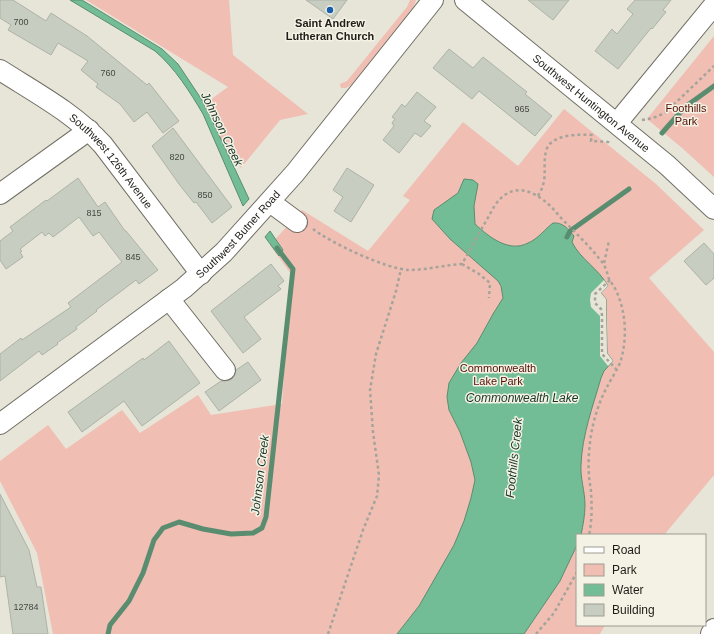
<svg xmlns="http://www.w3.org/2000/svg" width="714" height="634" viewBox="0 0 714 634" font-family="Helvetica,sans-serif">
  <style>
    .green { fill: #f0beb2 }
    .water { fill: #73bd96; stroke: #5a8d70 }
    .pier { fill: #e7e4d8 }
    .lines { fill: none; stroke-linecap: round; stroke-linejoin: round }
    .stream { stroke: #5a8d70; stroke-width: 5 }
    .building { fill: #c7cdc1; stroke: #adb3a8 }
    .minor-casing { stroke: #716f64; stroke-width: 22 }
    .path { stroke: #a6a49a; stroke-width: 2.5; stroke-dasharray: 3 3; stroke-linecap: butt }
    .minor { stroke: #fff; stroke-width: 20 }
    .poi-dot { fill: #175ead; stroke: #f4f1e5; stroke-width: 1.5 }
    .labels { text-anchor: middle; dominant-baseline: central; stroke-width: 3; stroke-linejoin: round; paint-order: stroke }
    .number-label { font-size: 9px; fill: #484942 }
    .poi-label { font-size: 11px; font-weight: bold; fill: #1e1d18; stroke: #f4f1e5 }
    .street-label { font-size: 11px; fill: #1e1d18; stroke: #f4f1e5 }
    .park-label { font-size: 11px; fill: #520f04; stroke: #f4f1e5 }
    .water-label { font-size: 12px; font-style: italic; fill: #153626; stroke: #f4f1e5 }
  </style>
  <rect width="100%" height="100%" fill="#e7e4d8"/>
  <g class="green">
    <path d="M86 0H229L233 55 308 114 280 120 241 168 199 108 228 87Z"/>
    <path d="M410 0H416L414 6 351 85 346 88H341L340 84 347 81 407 7Z"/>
    <path d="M714 36V177L681 147 647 119Z"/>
    <path d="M564 109 656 184 704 230 649 278 714 352V475L664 535H577V625H605L600 634H53L37 553 0 481V461L48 425 66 449 122 410 140 433 198 395 211 415 282 404 291 274 270 245 302 210 368 251 410 200 403 196 463 122 518 166Z"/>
  </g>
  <g class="water">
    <path d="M70 0H82L162 49 178 64 202 100 211 118 249 199 243 206 203 114C190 92 175 68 155 51Z"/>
    <path d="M464 179 473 180 478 184 474 206 475 224C489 237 509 253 528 243 538 239 545 229 553 223 563 222 568 229 574 236L572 242C580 259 599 269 608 286L601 293 606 299 607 353 613 361 604 371 601 378C593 406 582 435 581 465 580 478 585 491 585 505 585 515 583 525 581 535H577V545L560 581 524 634H397L419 606 454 545 464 521 471 498 475 480 471 462 460 432 449 410 447 397 449 383 461 363 477 343 493 314 503 298 501 286 498 281 450 239 432 219 434 210 458 193Z"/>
    <path d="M270 231 283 250 279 256 265 237Z"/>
  </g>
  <path class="pier" d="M604 280 608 286 601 293 606 299 607 353 613 361 608 366 600 356V316L591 307 590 300 591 293Z"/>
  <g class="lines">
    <g class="stream">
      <path d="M662 133 685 107 714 86"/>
      <path d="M567 237 570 231 629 189"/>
      <path d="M108 634 110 625 129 601 143 573 154 540 163 528 179 522 203 529 231 534 253 533 262 528 266 517 293 269 277 248"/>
    </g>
  </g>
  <g class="building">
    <path d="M0 0H13L46 21 51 13 87 36 147 85 149 83 179 121 163 133 147 112 134 122 120 104 96 87 98 84 81 70 88 61 58 43 51 55 8 30 11 25 0 18Z"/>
    <path d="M306 0H347L333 19Z"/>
    <path d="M528 0H569L553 20Z"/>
    <path d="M635 0H671L663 10 666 12 652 29 651 28 618 69 595 51 612 29 617 34 633 14 627 9Z"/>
    <path d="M449 49 473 68 483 57 527 92 525 94 552 116 535 136 479 91 472 99 433 68Z"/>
    <path d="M417 92 436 107 424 121 431 126 421 137 415 133 399 153 383 140 394 126 392 123 395 119 392 117 402 104 405 107Z"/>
    <path d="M173 128 232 207 212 223 196 202 194 203 179 184 152 146Z"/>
    <path d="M347 168 374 185 351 222 334 211 343 197 333 190Z"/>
    <path d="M78 178 98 207 105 202 125 231H126L158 270 139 284 136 280 96 310 97 311 76 327 77 329 57 343 58 344 42 355 39 351 0 381V354L21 338 22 340 71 307 68 303 122 262 99 232 93 236 79 217 53 237 49 233 45 236 42 232 20 249 22 251 20 252 23 257 6 269 0 260V241L13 231 10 227 46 200 47 201Z"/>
    <path d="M704 243 714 254V278L706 285 684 261Z"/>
    <path d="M271 264 284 281 278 286 281 289 244 317 261 339 243 353 211 311Z"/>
    <path d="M169 341 200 383 142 426 124 401 82 432 68 412 143 358 144 360Z"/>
    <path d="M248 362 261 380 219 411 205 392 221 381H226L232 379 235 375 236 370Z"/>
    <path d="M0 494 29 550 37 587H41L48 634H13L5 576 0 577Z"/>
  </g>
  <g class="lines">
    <g class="minor-casing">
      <g id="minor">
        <path id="s1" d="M465 0 667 165 714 209"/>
        <path id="s2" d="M0 70C36 93 74 113 103 145L201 274"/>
        <path d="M617 123 714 5"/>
        <path d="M0 194 89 130"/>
        <path d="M270 202 297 222"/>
        <path d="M169 299 225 370"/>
        <path id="s3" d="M0 424 184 288 224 252 295 173 433 0"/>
        <path d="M711 634 714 629"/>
      </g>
    </g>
    <g class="path">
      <path d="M642 120 653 118 665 113 714 66"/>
      <path d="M538 196C549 178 542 169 546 151 550 134 579 134 592 135L591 141 608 142 609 139"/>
      <path d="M313 229C331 243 386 269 409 270 427 270 444 265 462 264L495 205C508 187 524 186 542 199 551 205 557 214 565 222 578 235 591 248 602 262 606 267 607 273 609 279 612 284 616 289 618 295 626 315 627 338 621 360 619 367 611 379 607 387 599 402 594 418 591 435 589 448 588 462 589 475 589 481 591 487 591 493 592 506 592 522 589 535"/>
      <path d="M604 263 609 241"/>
      <path d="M462 264 479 274 490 283 489 298"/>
      <path d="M610 280 595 294V303L601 309 602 315V354L616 369"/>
      <path d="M328 634 363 530 377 496 379 475 373 432 370 390 376 354 396 291 401 269"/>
      <path d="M536 634 554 613 577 572"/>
    </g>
    <use href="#minor" class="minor"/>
  </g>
  <circle class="poi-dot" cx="330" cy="10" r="4"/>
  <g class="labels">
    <g class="number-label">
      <text x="21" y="22">700</text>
      <text x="108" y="73">760</text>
      <text x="522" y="109">965</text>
      <text x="177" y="157">820</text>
      <text x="205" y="195">850</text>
      <text x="94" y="213">815</text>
      <text x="133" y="257">845</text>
      <text x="26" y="607">12784</text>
    </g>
    <g class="poi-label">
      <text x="330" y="23">Saint Andrew<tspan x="330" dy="13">Lutheran Church</tspan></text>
    </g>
    <g class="street-label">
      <text stroke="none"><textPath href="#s1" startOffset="163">Southwest Huntington Avenue</textPath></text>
      <text stroke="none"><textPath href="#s2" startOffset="145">Southwest 126th Avenue</textPath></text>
      <text stroke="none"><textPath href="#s3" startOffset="305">Southwest Butner Road</textPath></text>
    </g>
    <g class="park-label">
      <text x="686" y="108">Foothills<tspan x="686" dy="13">Park</tspan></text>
      <text x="498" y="368">Commonwealth<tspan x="498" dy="13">Lake Park</tspan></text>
    </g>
    <g class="water-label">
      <text transform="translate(222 129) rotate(64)">Johnson Creek</text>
      <text x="522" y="398">Commonwealth Lake</text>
      <text transform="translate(514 458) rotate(-84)">Foothills Creek</text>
      <text transform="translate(260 475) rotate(-83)">Johnson Creek</text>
    </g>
  </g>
  <rect x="576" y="534" width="130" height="92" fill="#f4f1e5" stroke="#9e9c93"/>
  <rect x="584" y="547" width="20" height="6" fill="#ffffff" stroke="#9e9c93"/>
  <text x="612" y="554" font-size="12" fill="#1e1d18">Road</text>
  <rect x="584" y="564" width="20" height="12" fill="#f0beb2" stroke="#9e9c93"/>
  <text x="612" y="574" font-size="12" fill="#1e1d18">Park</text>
  <rect x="584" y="584" width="20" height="12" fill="#73bd96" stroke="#9e9c93"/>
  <text x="612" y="594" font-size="12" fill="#1e1d18">Water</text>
  <rect x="584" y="604" width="20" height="12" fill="#c7cdc1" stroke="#9e9c93"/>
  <text x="612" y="614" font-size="12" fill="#1e1d18">Building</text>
</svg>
